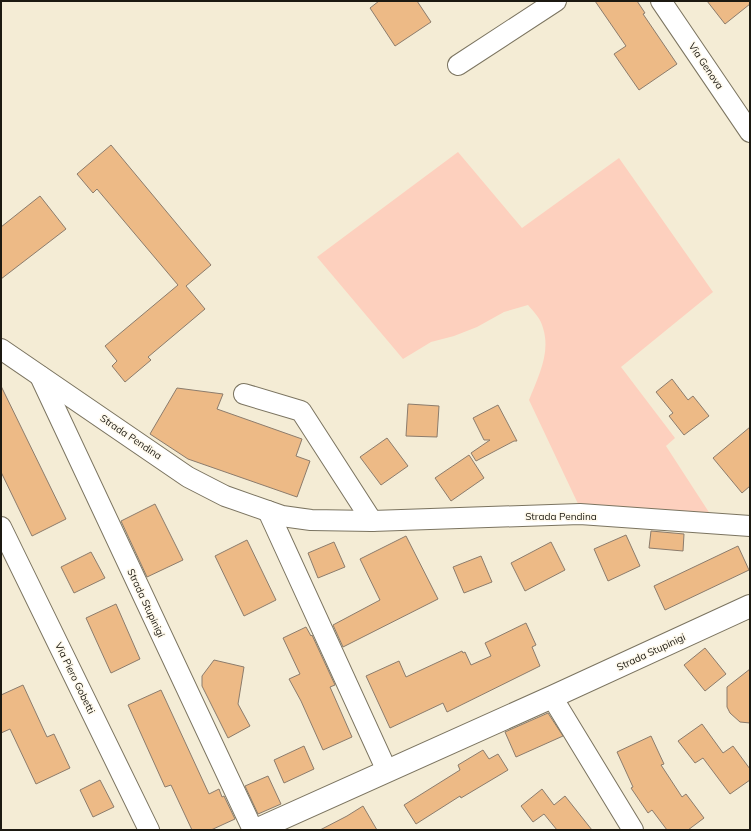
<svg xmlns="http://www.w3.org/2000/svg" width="751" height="831" viewBox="0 0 751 831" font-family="Mulish,sans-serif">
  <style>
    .green { fill: #fdd0be }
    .building { fill: #edba86; stroke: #8c7c6c }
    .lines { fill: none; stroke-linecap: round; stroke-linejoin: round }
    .minor-casing { stroke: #7b7460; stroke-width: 22 }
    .tertiary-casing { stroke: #7b7460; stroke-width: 24 }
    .minor { stroke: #fff; stroke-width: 20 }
    .tertiary { stroke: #fff; stroke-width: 22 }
    .labels { text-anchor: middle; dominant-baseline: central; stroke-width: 3; stroke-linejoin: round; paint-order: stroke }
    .street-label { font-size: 10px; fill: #1c1911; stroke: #fef9ec }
  </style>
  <rect width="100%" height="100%" fill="#f4ecd5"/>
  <path class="green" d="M458 152 522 228 619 158 713 292 621 367 675 438 666 446 714 520 580 508 529 400C538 377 551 353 543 328 541 319 534 312 528 305L504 312 477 327 454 336 431 342 403 359 317 257Z"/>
  <g class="building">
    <path d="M379 1H417L431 22 395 46 370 8Z"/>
    <path d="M595 1H637L645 13 643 14 677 64 639 90 614 54 626 46Z"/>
    <path d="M707 1H750V4L725 24Z"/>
    <path d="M111 145 211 265 186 286 205 309 148 357 151 360 125 382 112 366 117 361 105 346 178 285 97 189 93 193 77 174Z"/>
    <path d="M40 196 66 229 1 279V227Z"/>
    <path d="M672 379 688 400 693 396 709 416 684 435 669 416 673 413 656 392Z"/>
    <path d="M1 386 66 519 32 536 1 472Z"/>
    <path d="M177 388 223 394 217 409 302 439 296 456 310 461 297 497 188 459 150 434Z"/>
    <path d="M408 404 439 406 437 437 406 436Z"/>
    <path d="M498 405 517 441H514L476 461 471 453 490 440H484L473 418Z"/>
    <path d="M750 427V486L742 493 713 458Z"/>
    <path d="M387 438 408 466 381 485 360 457Z"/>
    <path d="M469 455 484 478 451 501 435 478Z"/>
    <path d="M155 504 183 560 147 577 121 521Z"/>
    <path d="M651 531 684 534 683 551 649 548Z"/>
    <path d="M626 535 640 566 608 581 594 549Z"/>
    <path d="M406 536 438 599 343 647 333 625 380 600 360 559Z"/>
    <path d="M247 540 276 600 244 616 215 556Z"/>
    <path d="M334 542 345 567 318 578 308 553Z"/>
    <path d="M551 542 565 570 525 591 511 563Z"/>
    <path d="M738 546 749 570 665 610 654 586Z"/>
    <path d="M91 552 105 578 74 593 61 567Z"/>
    <path d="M481 556 492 582 464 593 453 567Z"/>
    <path d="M116 604 140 659 111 673 86 618Z"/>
    <path d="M526 623 536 645 532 647 540 666 447 712 443 703 390 728 366 676 399 661 406 677 462 651 463 653 465 652 471 665 491 656 485 643Z"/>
    <path d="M306 627 311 636 312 635 335 685 330 687 352 737 323 750 301 701 289 679 300 674 283 638Z"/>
    <path d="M705 648 726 674 705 691 684 665Z"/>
    <path d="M214 660 244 667 238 704 250 726 228 738 202 686V676Z"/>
    <path d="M750 669V723L740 722 730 713 727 707V687Z"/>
    <path d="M23 685 47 737 54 734 70 768 36 784 10 729 1 733V695Z"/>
    <path d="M161 690 209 794 219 789 222 797 224 796 235 819 211 830H192L171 785 165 787 128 705Z"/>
    <path d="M548 713 563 736 516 757 505 732Z"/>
    <path d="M702 724 723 753 733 746 750 769V780L730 794 703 758 695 763 678 741Z"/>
    <path d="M651 736 664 764 661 765 682 797 686 794 704 818 688 830H667L652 810 648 813 631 788 633 787 617 752Z"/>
    <path d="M304 746 314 769 284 783 274 760Z"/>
    <path d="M483 750 489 759 498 754 508 770 461 798 460 796 416 824 404 805 460 770 458 765Z"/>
    <path d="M268 776 281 804 258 814 245 786Z"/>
    <path d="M100 780 114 807 93 817 80 790Z"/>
    <path d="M542 789 554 805 565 796 592 830H557L544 814 533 822 521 806Z"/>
    <path d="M363 806 377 830H320L347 816Z"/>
  </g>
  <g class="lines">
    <g class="minor-casing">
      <g id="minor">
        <path d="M661 1 750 132"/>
        <path d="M458 65 556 1"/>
        <path d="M1 349 188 477 225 496 282 516 311 520 372 521 580 514 750 526"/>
        <path d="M40 376 253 830"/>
        <path d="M244 394 301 411 372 521"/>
        <path d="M268 511 387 771"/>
        <path d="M1 527 149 830"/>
        <path d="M552 697 633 830"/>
      </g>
    </g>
    <g class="tertiary-casing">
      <path id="tertiary" d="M256 830 552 697 750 606"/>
    </g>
    <use href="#minor" class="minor"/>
    <use href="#tertiary" class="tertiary"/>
  </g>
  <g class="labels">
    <g class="street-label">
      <text transform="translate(706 66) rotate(56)">Via Genova</text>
      <text transform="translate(131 437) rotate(34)">Strada Pendina</text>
      <text x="561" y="516">Strada Pendina</text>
      <text transform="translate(146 603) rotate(65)">Strada Stupinigi</text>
      <text transform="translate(651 652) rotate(-25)">Strada Stupinigi</text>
      <text transform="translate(75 678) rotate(64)">Via Piero Gobetti</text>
    </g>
  </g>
  <rect width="751" height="831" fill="none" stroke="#1c1911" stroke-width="4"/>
</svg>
